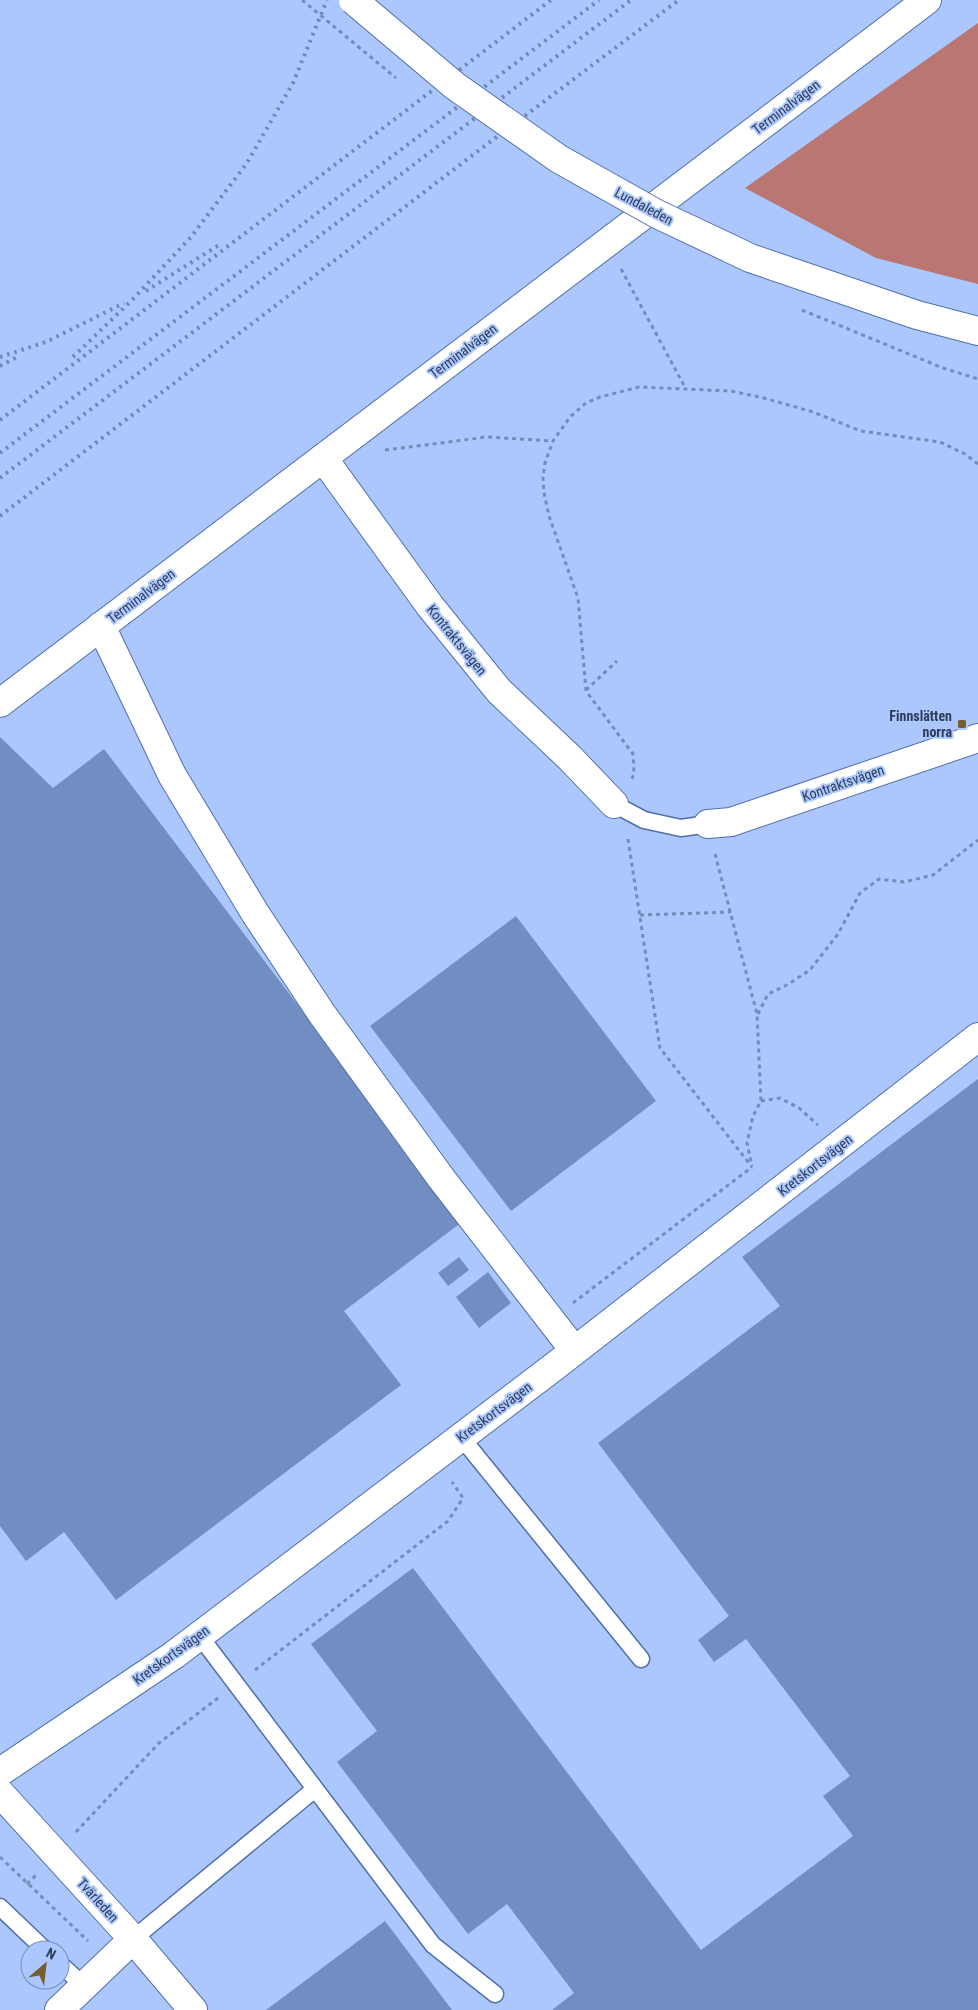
<svg xmlns="http://www.w3.org/2000/svg" width="978" height="2010" viewBox="0 0 978 2010" font-family="'Roboto Condensed',sans-serif">
  <style>
    .forest { fill: #b97672 }
    .building { fill: #728dc1 }
    .lines { fill: none; stroke-linecap: round; stroke-linejoin: round }
    .lane-casing { stroke: #516fac; stroke-width: 19 }
    .street-casing { stroke: #516fac; stroke-width: 30 }
    .secondary-casing { stroke: #516fac; stroke-width: 30 }
    .path { stroke: #768cb6; stroke-width: 3; stroke-dasharray: 4 4; stroke-linecap: butt }
    .lane { stroke: #fff; stroke-width: 16 }
    .street { stroke: #fff; stroke-width: 28 }
    .secondary { stroke: #fff; stroke-width: 28 }
    .rail { stroke: #7186b0; stroke-width: 4; stroke-dasharray: 2.5 5; stroke-linecap: butt }
    .secondary-bridge-casing { stroke: #516fac; stroke-width: 30; stroke-linecap: butt }
    .path-bridge { stroke: #768cb6; stroke-width: 3; stroke-dasharray: 4 4; stroke-linecap: butt }
    .secondary-bridge { stroke: #fff; stroke-width: 28 }
    .poi-dot { fill: #765f2f; stroke: #abc7fd; stroke-width: 2 }
    .labels { text-anchor: middle; dominant-baseline: central; stroke-width: 4; stroke-linejoin: round; paint-order: stroke }
    .street-label { font-size: 14px; fill: #2e3c57; stroke: #abc7fd }
    .poi-label { font-size: 14px; font-weight: bold; fill: #2e3c57; stroke: #abc7fd; text-anchor: end }
  </style>
  <rect width="100%" height="100%" fill="#abc7fd"/>
  <path class="forest" d="M978 23V284L876 258 745 188Z"/>
  <g class="building">
    <path d="M0 737 53 788 104 749 462 1222 344 1311 401 1385 116 1600 64 1532 26 1561 0 1526Z"/>
    <path d="M516 916 656 1101 511 1211 370 1026Z"/>
    <path d="M978 1079V2010H552L574 1993 507 1904 468 1934 337 1762 377 1731 311 1644 413 1568 701 1950 853 1836 823 1796 850 1776 746 1639 714 1662 698 1640 729 1616 598 1443 780 1306 742 1257Z"/>
    <path d="M459 1257 469 1270 448 1286 438 1273Z"/>
    <path d="M488 1272 511 1303 479 1328 456 1297Z"/>
    <path d="M385 1921 452 2010H266Z"/>
  </g>
  <g class="lines">
    <g class="lane-casing">
      <g id="lane">
        <path d="M614 804 644 820 681 828 708 824"/>
        <path d="M461 1437 641 1659"/>
        <path d="M199 1635 433 1945 495 1994"/>
        <path d="M0 1907 45 1950"/>
        <path d="M133 1939 315 1789"/>
        <path d="M60 1964 84 1986"/>
      </g>
    </g>
    <g class="street-casing">
      <g id="street">
        <path d="M323 458 430 606 499 691 570 758 614 804"/>
        <path d="M101 626 172 775 255 913 322 1014 441 1178 574 1350"/>
        <path d="M0 703 927 0"/>
        <path d="M708 824 731 822 978 738"/>
        <path d="M0 1772 174 1655 555 1366 978 1037"/>
        <path d="M0 1793 133 1939 193 2010"/>
        <path d="M59 2010 133 1939"/>
      </g>
    </g>
    <g class="secondary-casing">
      <path id="secondary" d="M729 248 750 258 917 315 978 331"/>
    </g>
    <g class="path">
      <path d="M621 269 686 389"/>
      <path d="M802 310 943 368 978 379"/>
      <path d="M385 450 487 437 553 441"/>
      <path d="M586 690 617 661"/>
      <path d="M632 779 634 773 633 754 586 691 578 598 549 516 544 493 543 477 545 463 553 441 570 417 586 403 600 397 639 387 731 391 764 398 813 412 861 431 940 442 965 454 978 464"/>
      <path d="M628 839 660 1048 752 1167"/>
      <path d="M715 854 757 1014 761 1101 753 1116 747 1143 752 1166"/>
      <path d="M640 915 731 912"/>
      <path d="M758 1014 768 994 787 985 810 970 838 934 860 893 879 879 904 882 933 875 978 840"/>
      <path d="M761 1101 780 1098 799 1108 818 1125"/>
      <path d="M573 1303 752 1167"/>
      <path d="M255 1670 448 1521 463 1498 452 1482"/>
      <path d="M76 1832 159 1743 218 1698"/>
      <path d="M0 1857 88 1941"/>
      <path d="M27 1884 36 1875"/>
    </g>
    <use href="#lane" class="lane"/>
    <use href="#street" class="street"/>
    <use href="#secondary" class="secondary"/>
    <g class="rail">
      <path d="M146 291 222 243"/>
      <path d="M0 357 46 342 124 303"/>
      <path d="M73 357 134 298 191 237 247 163 293 83 327 0"/>
      <path d="M0 366 19 356"/>
      <path d="M0 420 551 0"/>
      <path d="M0 453 599 0"/>
      <path d="M0 478 631 0"/>
      <path d="M0 516 478 151 679 0"/>
    </g>
    <g class="secondary-bridge-casing">
      <path id="secondary-bridge" d="M353 0 455 86 559 159 657 214 729 248"/>
    </g>
    <path class="path-bridge" d="M302 0 396 78"/>
    <use href="#secondary-bridge" class="secondary-bridge"/>
  </g>
  <rect class="poi-dot" x="957" y="719" width="10" height="10" rx="2.5"/>
  <g class="labels">
    <g class="street-label">
      <text transform="translate(786 107) rotate(-37)">Terminalvägen</text>
      <text transform="translate(644 206) rotate(28)">Lundaleden</text>
      <text transform="translate(463 351) rotate(-37)">Terminalvägen</text>
      <text transform="translate(141 596) rotate(-37)">Terminalvägen</text>
      <text transform="translate(457 640) rotate(51)">Kontraktsvägen</text>
      <text transform="translate(843 783) rotate(-19)">Kontraktsvägen</text>
      <text transform="translate(815 1165) rotate(-38)">Kretskortsvägen</text>
      <text transform="translate(494 1412) rotate(-37)">Kretskortsvägen</text>
      <text transform="translate(171 1655) rotate(-36)">Kretskortsvägen</text>
      <text transform="translate(98 1900) rotate(48)">Tvärleden</text>
    </g>
    <g class="poi-label">
      <text x="952" y="716">Finnslätten<tspan x="952" dy="16">norra</tspan></text>
    </g>
  </g>
  <g transform="translate(45 1965) rotate(28)"><circle r="24" fill="#abc7fd" stroke="#798fbb"/>
  <path d="M0-4L9 19L0 12L-9 19Z" fill="#765f2f"/>
  <text y="-8" font-size="14" font-weight="bold" text-anchor="middle" fill="#2e3c57">N</text>
  </g>
</svg>
